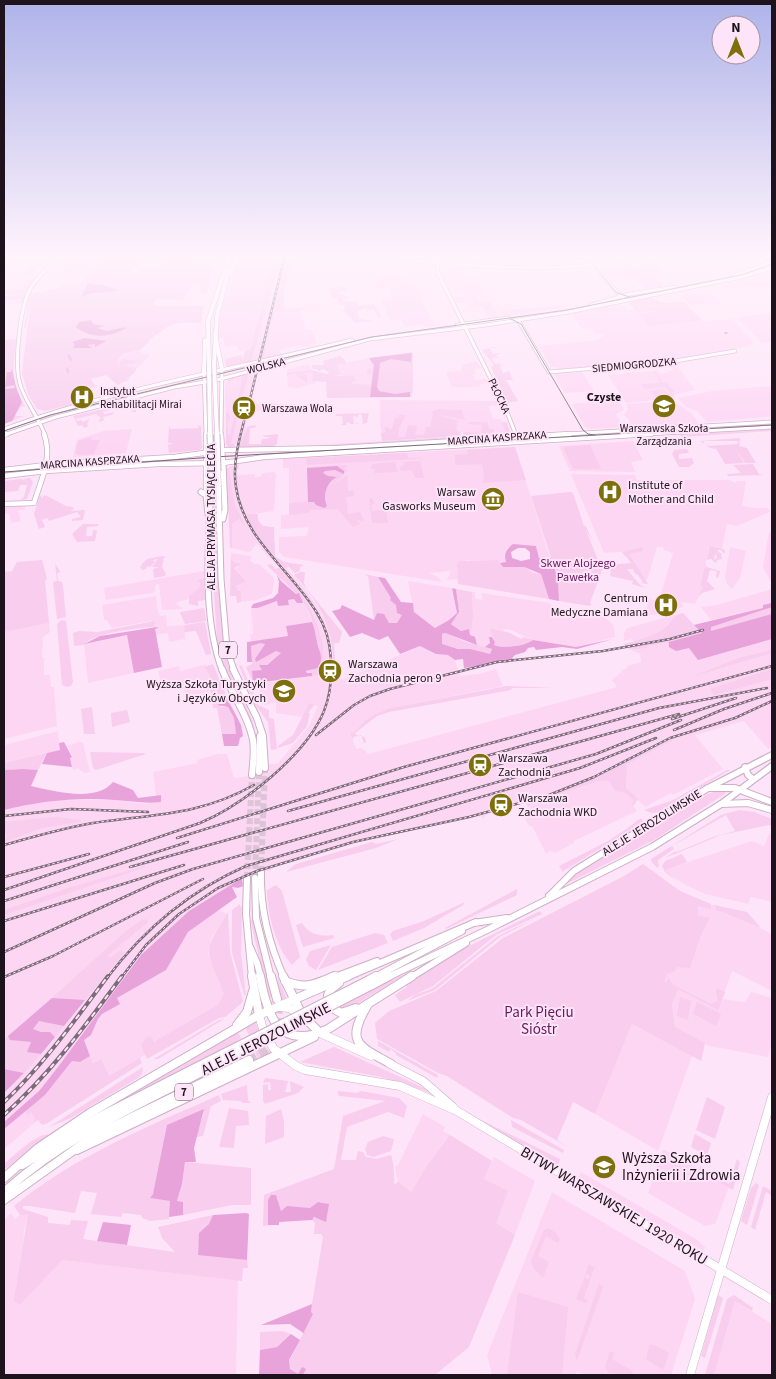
<svg xmlns="http://www.w3.org/2000/svg" width="776" height="1379" viewBox="0 0 776 1379" font-family="'Source Sans 3',sans-serif">
  <style>
    .built { fill: #fdd6f4 }
    .green { fill: #f8cdee }
    .forest { fill: #e8a3db; fill-rule: evenodd }
    .lines { fill: none; stroke-linecap: round; stroke-linejoin: round }
    .canal { stroke: #f8b2ea; stroke-width: 2.5 }
    .primary-tunnel-far1 { stroke: #dcc5d7; stroke-width: 6; stroke-dasharray: 6 3; stroke-linecap: butt }
    .primary-tunnel { stroke: #dcc5d7; stroke-width: 8; stroke-dasharray: 8 4.5; stroke-linecap: butt }
    .secondary-far3-casing { stroke: #ceafc7; stroke-width: 4.5 }
    .secondary-far2-casing { stroke: #ceafc7; stroke-width: 6 }
    .secondary-far1-casing { stroke: #ceafc7; stroke-width: 8 }
    .secondary-casing { stroke: #ceafc7; stroke-width: 9 }
    .primary-far3-casing { stroke: #ceafc7; stroke-width: 5 }
    .primary-far2-casing { stroke: #ceafc7; stroke-width: 7 }
    .primary-far1-casing { stroke: #ceafc7; stroke-width: 8 }
    .primary-casing { stroke: #ceafc7; stroke-width: 10 }
    .secondary-far3 { stroke: #fff; stroke-width: 3 }
    .secondary-far2 { stroke: #fff; stroke-width: 4.5 }
    .secondary-far1 { stroke: #fff; stroke-width: 5.5 }
    .secondary { stroke: #fff; stroke-width: 8 }
    .primary-far3 { stroke: #fff; stroke-width: 4 }
    .primary-far2 { stroke: #fff; stroke-width: 5 }
    .primary-far1 { stroke: #fff; stroke-width: 6 }
    .primary { stroke: #fff; stroke-width: 8 }
    .tram { stroke: #7c6b78; stroke-width: 1 }
    .rail-far1-casing { stroke: #7c6b78; stroke-width: 2.5 }
    .rail-casing { stroke: #7c6b78; stroke-width: 4 }
    .rail-far1 { stroke: #fee4f8; stroke-width: 1; stroke-dasharray: 2.5; stroke-linecap: butt }
    .rail { stroke: #fee4f8; stroke-width: 2; stroke-dasharray: 5.5; stroke-linecap: butt }
    .primary-bridge-far2-casing { stroke: #ceafc7; stroke-width: 5; stroke-linecap: butt }
    .primary-bridge-far1-casing { stroke: #ceafc7; stroke-width: 7; stroke-linecap: butt }
    .primary-bridge-casing { stroke: #ceafc7; stroke-width: 10; stroke-linecap: butt }
    .primary-bridge-far2 { stroke: #fff; stroke-width: 4 }
    .primary-bridge-far1 { stroke: #fff; stroke-width: 5 }
    .primary-bridge { stroke: #fff; stroke-width: 8 }
    .labels { text-anchor: middle; dominant-baseline: central; stroke-width: 4; stroke-linejoin: round; paint-order: stroke }
    .far-street-label { font-size: 11px; fill: #1e131c; stroke: #fee4f8 }
    .far-poi-label { font-size: 11px; fill: #1e131c; stroke: #fee4f8; text-anchor: start }
    .shield { fill: #fee4f8; stroke: #61525e; stroke-width: 1 }
    .shield-label { font-size: 11px; font-weight: bold; fill: #1e131c }
    .far-quarter-label { font-size: 12px; font-weight: bold; fill: #1e131c; stroke: #fee4f8 }
    .poi-label { font-size: 12px; fill: #1e131c; stroke: #fee4f8; text-anchor: start }
    .street-label { font-size: 12px; fill: #1e131c; stroke: #fee4f8 }
    .park-label { font-size: 12px; fill: #68195e; stroke: #fee4f8 }
    .near-park-label { font-size: 15px; fill: #68195e; stroke: #fee4f8 }
    .near-street-label { font-size: 15px; fill: #1e131c; stroke: #fee4f8 }
    .near-poi-label { font-size: 15px; fill: #1e131c; stroke: #fee4f8; text-anchor: start }
  </style>
  <rect width="100%" height="100%" fill="#fee4f8"/>
  <g class="built">
    <path d="M65 255H105L86 278 58 276 66 267 56 265Z"/>
    <path d="M250 255H274L272 262 274 263 259 312 250 350 238 351 237 346 225 347 223 338H218L219 318 226 290 229 288 240 258Z"/>
    <path d="M282 255H290L293 258 286 285H284L282 296 285 309 314 307 315 309 294 311H300L306 330H312L317 344 304 347 301 345 279 350 282 356 251 362Z"/>
    <path d="M625 263 632 268 621 269 629 279 613 280 602 269 618 268 615 264Z"/>
    <path d="M457 266H470L471 267H460L466 277 476 276 477 279 467 280 469 283 479 282 486 294H476L480 302H491L499 318 489 319 482 306 471 307 467 303H456L453 297 465 296 463 292 450 291 441 272 442 269 455 268Z"/>
    <path d="M772 275V286L726 288 724 286H726L725 284Z"/>
    <path d="M381 277H404L408 284H414L416 289 424 294 419 295 434 326 425 327 422 324 405 327 401 319 390 320 381 300 392 298 387 288 377 289 375 286Z"/>
    <path d="M709 290 721 303 689 305 681 295H683L681 292Z"/>
    <path d="M618 305H622L627 310H635L640 312 659 310 641 313 648 326 733 319 753 342 749 346 671 360 558 369 557 367H551L539 346 597 340 604 335 594 333 591 328 582 329 572 314Z"/>
    <path d="M566 306 567 307 509 316H504L501 310Z"/>
    <path d="M771 313 772 342 762 343 738 319 740 317Z"/>
    <path d="M141 349 139 352 150 355 137 368 115 364 128 352Z"/>
    <path d="M369 358 374 365 371 386H352L353 381H357L354 380V376H341L337 364Z"/>
    <path d="M472 362H477L481 368 474 369 475 374H473L475 380 486 379 488 383 480 384 479 387H452L446 372 461 371 462 365Z"/>
    <path d="M309 364 312 371 335 376 326 382 316 381V383L297 388 288 387 287 370Z"/>
    <path d="M676 365 695 390 675 394 673 398 626 403 608 375 658 370 660 373H667V371L673 370 670 366Z"/>
    <path d="M257 371 252 404 277 403 276 410 249 411 246 424 247 432 240 444H231L228 435 226 434 225 384 229 379 238 375Z"/>
    <path d="M582 372 594 391 565 393 554 374Z"/>
    <path d="M772 386V416L764 417 707 422 697 411 686 407 678 398 712 391Z"/>
    <path d="M615 395 624 410 616 414 623 427 590 429 585 427 572 404 593 402 592 399 598 398 597 396Z"/>
    <path d="M380 400 495 401 500 405 489 406V408L493 419H501L505 432 464 435V432H457L456 435 383 439 380 424Z"/>
    <path d="M674 401 692 414 699 424 633 428 627 417 623 415 628 410 626 404Z"/>
    <path d="M132 429 126 453 73 457 77 440 103 431Z"/>
    <path d="M633 441 643 460 631 462 635 472 570 471 559 446Z"/>
    <path d="M515 447 550 558H539L536 546 513 545 507 548 504 556 506 562 500 563 498 560H466L457 566 458 579 447 580 451 571 429 573 438 577 442 582 284 557 279 552V537L305 536 307 535 309 527 281 529V515L308 513 307 502 289 503V468H283V459Z"/>
    <path d="M204 457 202 458 50 468V467Z"/>
    <path d="M236 467 238 475 255 474V477H260L263 473 274 472 276 474 274 511 246 515 262 542 302 585 319 609 329 631 334 670 343 680 420 646 436 654 448 655 455 660 460 676 479 674 496 669 503 686 391 708 362 724 357 731 350 733 356 749 362 748 368 754 617 687 612 680 621 672 624 675 621 670 628 668 627 666 641 662 640 654 627 648 624 644 634 642 632 639 624 641V633L627 628 683 613 694 625 676 651 689 648 698 660 772 639V747L768 749 744 721 695 735 723 769 673 795 671 793 645 807 626 788 627 765 625 791 636 801 633 806 637 811 574 841V843L555 853 551 851 546 854 532 826H529L523 815 522 813 530 812 529 808 532 806 529 802 486 815 483 819 481 816 370 839 274 867 269 871 258 872 257 878H242L189 911 141 955 58 1067 39 1091 4 1122V810L34 802 62 800H115L146 804 161 802V795L156 796 153 772 198 763 197 760 217 754H227L234 778 256 775V772L268 764H277L285 755 309 726 318 706 309 704 302 717 276 713V702L265 705 260 701 262 700 258 684 323 674 324 652 313 614 300 592 289 579 257 544 252 549 253 550 248 552 232 548V524L239 519 246 528 234 503 230 486 229 468Z"/>
    <path d="M571 474 635 475 637 480H730L735 483 737 481H746L742 506 756 508H768L770 512 737 526 727 524 722 549 710 546 709 548 700 586 703 587 695 604 682 602 683 607 655 615 645 614 649 599 659 601 673 553 663 550 664 547H657L648 578 645 580 622 552 604 553Z"/>
    <path d="M25 505V509L18 511 21 521 11 523 9 513 4 514V507Z"/>
    <path d="M769 532 772 533V580L770 581 763 567Z"/>
    <path d="M730 547 746 551 740 578 732 589 727 584 725 577Z"/>
    <path d="M231 553 251 556 252 558 250 560 254 564H259L273 577 274 581 272 594 256 600 241 602V591H238L236 586 245 582V580L236 569 241 564 231 559Z"/>
    <path d="M204 571V578H202L200 582 199 588 189 596 188 599 175 603 183 609 162 610 159 584 155 585V591L153 593 106 600 104 588Z"/>
    <path d="M408 581 452 588 457 613 449 620 436 628 414 612Z"/>
    <path d="M772 589V606L711 620 701 607 717 605Z"/>
    <path d="M472 592H475V599H477L483 600 481 593 550 603 552 608 604 617 613 624 615 637 576 647 533 640 511 630 504 629 503 631 491 628 493 637 489 638 490 643 485 647 477 645V642L470 635 473 617Z"/>
    <path d="M156 596 157 608 160 616 166 615 167 626 185 625V639L169 642 168 633 156 635 154 629 157 628 153 627 151 621 112 628 107 620H104L102 605Z"/>
    <path d="M294 599 297 603H303L307 608 312 622 286 626 288 636 251 642 250 634H253L251 608H258L278 601 289 605 288 600Z"/>
    <path d="M49 623 50 632 43 637 42 657H44V675H50L51 687H54L57 726 4 739V632Z"/>
    <path d="M128 635 134 673 88 683 84 644Z"/>
    <path d="M207 664 205 666V669L210 675 211 684 214 685 209 688V693L186 698 183 686 163 691 158 671 179 666 180 671Z"/>
    <path d="M58 731 60 750 4 763V745L5 746 8 744Z"/>
    <path d="M78 742H83L90 772 84 773 78 768 73 770 70 758 72 756 68 746Z"/>
    <path d="M769 834H772V902L751 897 748 904 705 894 684 884 664 870 752 841 764 846Z"/>
    <path d="M699 904 714 905V908L727 911 772 934V991L732 971 722 999 745 1002 751 992 772 998V1042L768 1057 709 1046 675 1027 672 1004 644 986 697 917Z"/>
    <path d="M218 909 227 914 212 937 208 954 225 996 223 1009 109 1076 93 1064 84 1040 91 1035 98 1019 102 1014 119 1004 117 998 166 970 188 932Z"/>
    <path d="M632 1024 692 1056 658 1151 595 1114Z"/>
    <path d="M31 1105 38 1120 4 1149V1129Z"/>
    <path d="M423 1114 445 1127 443 1131 450 1135 426 1167 411 1192 398 1181 395 1167 398 1165Z"/>
    <path d="M663 1149 729 1187 715 1224 705 1226 648 1193Z"/>
    <path d="M494 1157 535 1181 515 1235 496 1223 494 1184 484 1179Z"/>
    <path d="M581 1172 696 1239 705 1247 704 1251 578 1179Z"/>
    <path d="M552 1192 685 1271 695 1299 671 1375H587L576 1372 575 1375H492L487 1355Z"/>
    <path d="M11 1213 15 1219 21 1214H28L24 1231 20 1305 62 1260 238 1280 236 1375H4V1220Z"/>
    <path d="M735 1301 772 1324V1375H714Z"/>
  </g>
  <g class="green">
    <path d="M103 255H149L140 266 129 271 136 272 135 276 143 266 160 267 168 255H200L194 263H214L207 294 200 292 201 290H199L202 284 195 283 182 300 157 299 154 304 157 306H204C201 317 202 326 200 337L202 323C177 322 174 321 153 337 149 340 146 346 142 348 132 354 124 348 116 364L120 365 119 362 123 359 137 361 134 364 123 365 137 368 133 374 125 380 131 377 126 382 125 381 118 385 120 387 106 375 91 379 96 387 89 388 90 390 78 392 79 396 77 397 78 399H81L77 400 78 403 45 411 37 409 28 394 22 373 31 297 26 328H24L30 294 33 293 32 296 33 293 46 292 48 289H56L60 285 71 284 63 282 81 284Z"/>
    <path d="M274 255H282L251 362 260 361 261 357 286 255H300L302 262 299 258 292 262 286 285H284V303L280 304V310H275L263 360 230 367 226 366 225 359 242 355 243 360 245 351 250 350 266 289 265 283 274 263H272Z"/>
    <path d="M455 255H473L474 257V255H477L475 257 487 258V255H505L510 261 508 263 480 259 479 261 457 260 454 259H458V257Z"/>
    <path d="M650 256 665 273H662L663 275 661 276 670 275 669 276 672 279 668 276 655 277 663 286 644 288 635 278 616 280 628 278 623 272 620 275 618 272 622 271 621 269H623L620 267 631 268 628 263 634 267 651 264 659 272 653 274H661L653 264V260L648 258Z"/>
    <path d="M68 257 96 259 91 267 72 266 65 274 60 273 66 267 60 266Z"/>
    <path d="M43 258H54L36 277 23 276 30 265 6 264 4 262 43 263 32 276 35 277 50 261Z"/>
    <path d="M33 279 35 280 26 291 23 302 4 304 22 301 20 299 4 301V296L24 294H4V290L24 289 23 285 26 284 27 280Z"/>
    <path d="M343 286 348 291H339L340 294 350 298 343 299 345 304V301L356 303V300L359 306 374 304 381 317H378L374 309 367 311 366 310 367 308 357 311 359 319 374 321 355 323 343 310H345L344 305H341L340 303 339 305 336 297 332 298 329 289 325 290 330 288 332 290V287Z"/>
    <path d="M655 296 652 298 662 303 684 302 703 321 648 326 639 314 660 311 637 312 629 303Z"/>
    <path d="M17 339C13 366 10 382 25 406L20 407 15 416H24L4 424V340Z"/>
    <path d="M494 347 490 348 493 354 499 353 500 354 496 355 498 358H492L495 364 501 363 499 365 506 366H500L503 373 509 371 513 380H506L518 401 507 403 491 367 494 365 482 350 495 347 497 349Z"/>
    <path d="M413 352V390L411 397 327 398 326 382 312 381 313 375 311 371 310 373H302L307 375V383L297 376 296 373 287 375V373L311 370 327 374 329 372 323 369 319 371 317 369H313L312 365H324L323 361 340 356 345 360V364H337L341 375 335 376H355L354 379 357 381H353L352 384 371 385 372 375H366L368 368H373L369 358Z"/>
    <path d="M655 371 664 384 666 382 674 392H671L672 394H675L669 397H656L649 391 662 389 670 394 665 387 644 389 641 384 661 383 654 372Z"/>
    <path d="M252 372 249 373 232 439 231 444H235L234 448H228L226 444V412L229 413 230 419 227 422 228 435H230L240 392 242 375 226 383C232 375 243 374 252 372Z"/>
    <path d="M139 400 136 412H130L134 410 129 405 103 412 104 414 114 412 112 415 103 417 104 420 100 422 98 421 101 418 96 414 76 419 77 421 81 420 82 422 90 419 87 424 89 426 84 428 82 425 78 426 73 416Z"/>
    <path d="M439 409 462 410 465 420 436 414 459 421 455 423H457L456 431 461 432 460 436 382 441 381 433 386 432 384 427 392 429 395 418H399L398 415H406L399 428 398 437H407H405L408 425 417 426 415 435H424L426 427H430L433 413 431 412Z"/>
    <path d="M359 413 358 417 353 416 354 424 359 423 358 424H350L349 422 346 423V425H340L343 424 342 416H336V414L369 413 367 423 361 424 363 423 362 415Z"/>
    <path d="M469 422H487L489 429H493L494 433 505 432 502 422H507L510 432 463 436V432L481 433 482 425 469 424Z"/>
    <path d="M772 423V426L604 436 603 434Z"/>
    <path d="M197 425 201 426 202 448 199 450 169 453 168 445 173 443H168L169 427 173 426 170 427V429L199 428Z"/>
    <path d="M256 425 255 428H250L249 444H261L262 439 272 438 261 436 278 434 277 444 272 447H244L245 445 243 448H238L237 444H240L248 426Z"/>
    <path d="M772 428V431L681 437 680 434Z"/>
    <path d="M501 434 502 436 326 447H290Z"/>
    <path d="M92 437 91 442 92 440H100L94 454 79 455 75 453 78 441Z"/>
    <path d="M739 438 741 441H738L740 444 739 446 747 448 756 463H745L734 446 744 463 725 464 715 447V449L708 447 705 443 708 446 738 444 737 441H704L703 444 701 441Z"/>
    <path d="M590 445 601 469H573L563 447Z"/>
    <path d="M515 447 526 480 482 483 484 479 483 475H484L482 464 459 465 455 464V455L468 454 467 450Z"/>
    <path d="M687 449 689 453 679 454V459L692 458 694 463 689 467H679L672 454 674 450Z"/>
    <path d="M407 453 408 458H431L307 465 306 458Z"/>
    <path d="M271 459 239 464 238 470 236 467 229 468 234 503 247 529 239 519 232 524V547L230 549 227 468 245 462Z"/>
    <path d="M420 461 424 478H416L411 470 401 471 400 468 404 465V462Z"/>
    <path d="M392 462H395L398 472 374 473 375 469H370L373 464Z"/>
    <path d="M753 464 759 474 764 475 723 476H728L727 474 741 473 733 465Z"/>
    <path d="M345 465 347 466 345 469H347L346 472 332 486 347 475 348 491H354V496L346 497 348 514 360 512 364 521 356 520 360 524 353 527 338 509 310 510 308 513 289 515V503L312 501 318 506 325 507 324 499 326 489 336 477 328 476 323 473 325 471 335 470 337 466 307 468V467Z"/>
    <path d="M213 469H216L218 574 224 648 231 675 252 719 256 735H254L225 670 217 639 213 576Z"/>
    <path d="M30 478 33 482 27 499 20 500 24 497 27 485H20L18 491 4 492V481L21 479 30 482 23 479Z"/>
    <path d="M570 492 573 493 584 526H586L593 543 585 528 602 570 590 603 592 604 589 606 559 601 558 579 531 496Z"/>
    <path d="M40 495 42 498 44 495 47 496 66 506 73 507 74 509 70 511 85 510 83 520 72 521V519L81 517 77 512 49 521 47 518 42 520 45 527 39 529 34 514Z"/>
    <path d="M372 498 375 504 371 505 372 511 386 510 388 523H372L369 499Z"/>
    <path d="M246 514H258C257 525 263 527 274 527L275 556 284 562 304 565 300 567V571L295 573 283 561 288 567 286 569C270 552 254 536 246 514Z"/>
    <path d="M83 524H98V526L87 527 86 536H92L93 530H97L95 541 77 542 72 534Z"/>
    <path d="M710 546 725 550 724 554 721 550H717L720 553 715 554 714 560 717 558 716 554 721 553 722 559 717 560 716 563 711 559 706 560V567L720 571 718 578 716 577 717 571 710 570 707 581 715 589 702 593 698 597 703 587 700 586Z"/>
    <path d="M643 547V551L629 554 648 584 641 583 643 582 637 574H635L633 569H627L639 584 645 588 632 584 633 581 610 576 611 570 609 565 631 563 627 557 628 554 626 557 622 552Z"/>
    <path d="M231 553V559L235 562 242 564 234 568 245 580V582L236 586 238 591H241V602L237 603 236 596H230Z"/>
    <path d="M162 556 166 557 163 559 164 562 159 560 163 562 162 567 166 574 165 576 154 578 153 569 159 567H152L158 559 153 560 155 562 150 567 147 566 146 569 142 570 140 566H144L141 565 147 559Z"/>
    <path d="M42 560 47 579 45 581 49 623 4 632V572L12 571 17 562Z"/>
    <path d="M498 560 503 567H524L534 573 541 574 549 599 458 584 457 565 459 561Z"/>
    <path d="M55 563 60 572 57 574 58 581 62 582 63 586 66 617 57 619 53 582 57 581Z"/>
    <path d="M271 564 275 569 279 568C307 595 329 634 323 674L312 676 311 673 306 672 318 667C322 655 320 653 317 641 314 631 313 618 307 608 297 591 280 579 267 565Z"/>
    <path d="M300 572H305L304 583 306 588 342 632 339 643H334L336 670C332 664 333 649 331 641 326 614 313 595 294 575Z"/>
    <path d="M364 574 378 577 403 615 397 623H389L377 613 374 620 368 576Z"/>
    <path d="M204 578 205 600 198 601V606L189 604V596L199 588 200 582 197 581Z"/>
    <path d="M456 589 472 592 473 617 471 632 468 629 461 631 451 623 459 612Z"/>
    <path d="M772 606V639L698 660 689 648 676 651 669 647 668 642 647 646V648L635 649 626 647 624 644C637 641 650 637 662 630 670 625 675 614 683 613L694 625Z"/>
    <path d="M204 608 206 621 185 624 180 613 181 612Z"/>
    <path d="M61 620 66 621 73 682 71 686 67 687 62 685 57 624Z"/>
    <path d="M155 621 153 627C139 628 90 633 84 645L74 646 73 633 79 631 98 632Z"/>
    <path d="M205 622 211 654 206 655 196 631 184 632 185 625Z"/>
    <path d="M490 628 510 633 521 639 524 637 533 640C526 646 503 649 494 645L495 642Z"/>
    <path d="M445 633 466 642 492 649 490 654C474 652 457 649 441 644L442 634Z"/>
    <path d="M257 643H265L257 656 271 654 276 651 281 653C269 664 258 667 258 684L254 685 246 667 252 664 251 646Z"/>
    <path d="M772 650V653L691 677 739 658Z"/>
    <path d="M213 664 228 700 224 699 221 707H228L234 718 236 734H222L217 708H213L210 689 209 688 213 685 211 684 210 675 204 667Z"/>
    <path d="M239 665 242 666 258 705 269 710V718L274 719 277 749 271 750 268 722 254 703Z"/>
    <path d="M772 669V679L714 695 710 689Z"/>
    <path d="M507 686 555 688H512L511 690 389 712 377 716 355 733 356 735 365 737 366 742 363 744H361L364 743 361 735 353 737V741L350 733C357 732 357 729 362 724 369 716 381 712 391 708Z"/>
    <path d="M309 703 314 705 308 713H310L307 726 293 743 278 748V746L293 735Z"/>
    <path d="M92 707 95 734H84L81 709Z"/>
    <path d="M127 710 130 722 112 727 111 713Z"/>
    <path d="M676 737 677 738 627 764 626 788 638 799 633 806 631 804 635 801 624 792 615 791 609 781 601 780 561 793 562 796 554 798 553 795 531 803V805L528 807 526 803 597 777Z"/>
    <path d="M90 752 143 753 146 754 96 770 93 768Z"/>
    <path d="M47 753 38 770 23 769 4 770V763Z"/>
    <path d="M727 770H730L659 812 651 813 644 810 673 800Z"/>
    <path d="M718 790 726 791V793L654 840 544 895V894L706 795Z"/>
    <path d="M739 810 754 812 772 819V827L769 825 721 835 665 858 676 851 677 852 713 837 735 831 726 815 672 846 674 849 658 860 659 866 657 868 651 861V859L721 815Z"/>
    <path d="M56 817 81 820V822L42 828 4 842 7 834 4 832V822Z"/>
    <path d="M639 819H642L643 822 565 870 563 872 559 866 608 841 628 828Z"/>
    <path d="M398 839 376 848 286 872 296 864 372 842 376 844Z"/>
    <path d="M682 854 687 862 665 870 680 883 665 872 662 866 665 861Z"/>
    <path d="M643 864 680 891 711 904V909L698 906V916L708 917 709 919 700 937 690 968 677 967 675 971 667 974 664 982H667L668 978 673 985 711 1004 718 1001 716 991 720 980 717 988 725 992 718 1010 678 989 672 1004 675 1027 705 1043 701 1061 632 1024 595 1114 573 1102 557 1140 573 1150 521 1120 513 1118 447 1076 438 1073 377 1039 375 1023 389 1011 436 991 503 938 624 876Z"/>
    <path d="M145 866 146 867 4 915V910L68 888Z"/>
    <path d="M276 885 282 891 300 957 292 965C276 948 267 913 267 890Z"/>
    <path d="M517 889V895L446 929 445 928Z"/>
    <path d="M465 902 463 905 424 928 393 941 390 934 393 931 424 921Z"/>
    <path d="M240 904V907L242 906 241 955 246 996 244 994 232 952V910Z"/>
    <path d="M714 905 747 912 761 928 726 913 716 910Z"/>
    <path d="M540 911 542 914 496 935 433 986 400 1002 395 995 407 987 406 985 465 948Z"/>
    <path d="M228 912 230 952 243 1002 225 1017 219 1018 147 1059 141 1045 146 1038 150 1036 154 1042 218 1005 224 994C207 948 200 957 228 912Z"/>
    <path d="M253 914 275 1000 281 998 277 976 287 999 270 1006 269 1002 274 1000 273 996 268 998 251 922Z"/>
    <path d="M538 917 500 937 435 990 407 1001 415 995 433 988 498 936Z"/>
    <path d="M143 919 144 920 147 919 148 922 107 956 111 957 121 950 124 953 85 1000 52 998 125 932Z"/>
    <path d="M302 923C308 934 321 937 333 935L334 938 303 947 296 925Z"/>
    <path d="M375 933 384 935 388 943 318 970 332 947Z"/>
    <path d="M331 945 316 970 309 966 306 960 310 951Z"/>
    <path d="M419 966 350 1008 344 1010 336 1008Z"/>
    <path d="M680 997 691 1001 688 1020 677 1016Z"/>
    <path d="M697 1002 721 1014 716 1026 693 1014Z"/>
    <path d="M224 1019 158 1059H154L219 1020Z"/>
    <path d="M39 1021 64 1026 55 1037 50 1032H41L33 1029Z"/>
    <path d="M255 1021 264 1045 271 1054 261 1058 257 1057 245 1026Z"/>
    <path d="M237 1030 241 1039 112 1106 111 1104Z"/>
    <path d="M8 1036 10 1040 31 1042 27 1052 41 1054 24 1073 4 1069V1040Z"/>
    <path d="M378 1041 438 1075 437 1078 396 1055V1053L390 1049 389 1052 378 1046Z"/>
    <path d="M334 1047 431 1091 477 1118 560 1159 557 1168 428 1092 381 1077 300 1062Z"/>
    <path d="M90 1056 93 1064 101 1059 109 1076 140 1058 142 1063 46 1124 42 1125 38 1120 33 1123 36 1120 31 1112 28 1115 25 1110 45 1095 72 1061 80 1062Z"/>
    <path d="M143 1067 142 1074 138 1078 71 1118 49 1127Z"/>
    <path d="M265 1078 288 1081 285 1092H291L290 1081 304 1087 298 1093 265 1104 263 1101V1085L268 1084V1090H271L270 1082 263 1083Z"/>
    <path d="M247 1085 248 1100 251 1103H243L240 1101 223 1100 221 1094Z"/>
    <path d="M338 1091 357 1093 361 1091 399 1098 407 1106 404 1118 388 1112 347 1127 341 1160H356L358 1151 363 1152 366 1157 377 1159 391 1155C393 1159 395 1179 394 1183L396 1184 398 1181 411 1192 426 1167 450 1135 492 1161 484 1179 508 1191 496 1223 515 1235 469 1347 435 1375H299L290 1369 289 1361 313 1314 311 1312 312 1304 323 1237 321 1234H314L315 1223 312 1220V1218L317 1217 326 1222V1203L318 1202 310 1208 287 1207 281 1211 278 1207V1198L268 1200V1225L263 1226 264 1195 334 1169 343 1116 385 1101 340 1096 338 1095Z"/>
    <path d="M219 1095 221 1101 211 1106 203 1136 196 1137 204 1112 150 1198 171 1201 169 1219 150 1221 142 1218 141 1215 123 1213 121 1217 91 1214 97 1193 81 1191 75 1213 29 1206H23V1209L48 1217V1223L70 1225 71 1220 88 1221 83 1239 175 1252 162 1238 158 1227 213 1215C206 1235 198 1230 198 1254L247 1260 248 1268H243L242 1281 62 1260 20 1305 14 1301 28 1214 20 1215 14 1206C75 1156 147 1127 219 1095Z"/>
    <path d="M707 1097 725 1107 715 1139 696 1130Z"/>
    <path d="M229 1108 248 1111 249 1125 236 1126 234 1148 219 1147Z"/>
    <path d="M281 1109 284 1121V1137L265 1144 266 1116Z"/>
    <path d="M511 1120 564 1150 563 1153 512 1127Z"/>
    <path d="M49 1134 47 1137 4 1170V1164C16 1154 34 1135 49 1134Z"/>
    <path d="M695 1134 711 1143 707 1156 691 1147Z"/>
    <path d="M383 1136 394 1139 391 1151 373 1157 367 1155 365 1149 368 1142Z"/>
    <path d="M737 1159 740 1162 733 1190 699 1170 700 1166 729 1184Z"/>
    <path d="M185 1162 251 1168V1205H232L183 1215V1202H177L182 1184Z"/>
    <path d="M756 1183 759 1185 747 1225 741 1221 751 1188Z"/>
    <path d="M763 1186 772 1191V1196L766 1192 755 1230 751 1227Z"/>
    <path d="M548 1228 556 1233 560 1239 558 1243 546 1236 538 1256 549 1262 543 1278 533 1268 531 1261 544 1230Z"/>
    <path d="M589 1264 599 1270 594 1268 584 1298 588 1301 585 1303 576 1299 585 1276 586 1279 590 1278 589 1274 585 1275Z"/>
    <path d="M599 1284 603 1287 577 1361 575 1354Z"/>
    <path d="M518 1292 568 1307 562 1375H507Z"/>
    <path d="M718 1295 723 1298 705 1358 701 1356Z"/>
    <path d="M734 1295 753 1308 752 1311 735 1301 714 1375H705L727 1299Z"/>
    <path d="M282 1331 291 1334 277 1347 260 1350V1332Z"/>
    <path d="M652 1344 669 1353 663 1370 646 1359 649 1346Z"/>
    <path d="M610 1351 614 1353 612 1359 631 1370 634 1375 609 1373 605 1367Z"/>
  </g>
  <g class="forest">
    <path d="M88 283 107 286 119 291 93 293 81 297Z"/>
    <path d="M91 320 93 324 105 326 97 328 107 331 127 327C112 338 89 339 76 327L79 322Z"/>
    <path d="M85 338 107 341 104 342H105L95 347V344L87 345 92 347 90 348H73L75 344 72 342Z"/>
    <path d="M412 353 411 362 391 359 380 363 377 387 379 391 395 394 410 392V397H370L374 365 369 358Z"/>
    <path d="M12 369 16 387 22 402 12 421 4 424V389L15 388 14 385 5 387 7 372H11Z"/>
    <path d="M337 466 344 471V474L335 470 325 471 323 473 328 476 337 477C327 482 322 495 327 506L324 508 316 505 314 502H308L307 468Z"/>
    <path d="M513 544 536 546 539 558H551L558 579 559 601 549 599 541 574 524 567H503L500 563 506 562C503 553 507 549 513 544ZM518 548H525L530 552V559L521 561 512 558 511 552Z"/>
    <path d="M277 575 281 581 296 594 299 593 303 603H297L294 599 288 600 289 605 278 606 277 601 258 608H251L253 604 273 598 278 593 279 582Z"/>
    <path d="M378 577 385 578 401 602 413 603 414 612 435 628 449 620 457 613 452 588 456 589 459 612 451 624 461 631 469 629 470 635 475 637 477 645 445 633 442 634V644L458 649H470L490 654 492 649 485 647 490 643 489 637H492L495 642 494 645C503 649 526 646 533 640L576 647 613 639 577 649 562 647 536 650 534 647 528 648 525 652 515 655 512 658 515 660 471 667 464 668 463 659 455 660 448 655 436 654 420 646 400 654 388 636 379 640 362 633 350 637 332 611 340 609 342 605 374 620 377 613 384 614 389 623H397L402 615 397 613 396 605 390 600 391 598Z"/>
    <path d="M772 603V607L711 627V631L772 614V639L698 660 689 648 676 651 669 647V642L702 633 694 625 763 608V605Z"/>
    <path d="M312 622C315 629 315 634 317 641 318 651 325 656 318 668L306 671 307 673H312V676L253 683 252 671 262 670 259 665H267L281 653 276 651 256 662 255 659 265 644 260 643 251 646 252 662H247V642L288 636 286 626Z"/>
    <path d="M157 627 158 628 155 629 162 667 134 673 127 635 84 644 100 636Z"/>
    <path d="M224 699 228 700 241 725 243 736 240 738 238 746H224L222 734H236L234 718 228 707 218 705 220 700Z"/>
    <path d="M64 742 72 757 70 758 72 767 42 764 47 753 60 750 59 743Z"/>
    <path d="M23 769 38 770 31 786C54 791 96 803 113 782L133 790 138 798 161 795V802C145 804 131 801 115 800 77 797 40 801 4 810V770Z"/>
    <path d="M242 878 243 886 238 888 232 887 237 897 188 932 166 970 117 998 120 1004 102 1014 98 1019 91 1035 84 1040 90 1056 80 1062 72 1061 45 1095 4 1129V1122L39 1091 58 1067 141 955 189 911Z"/>
    <path d="M52 998 85 1000 64 1026 39 1021 33 1029 41 1032H50L55 1037 41 1054 27 1052 31 1042 10 1040 8 1036Z"/>
    <path d="M4 1069 24 1073 4 1093Z"/>
    <path d="M204 1109 194 1148 196 1162H185L182 1184 177 1201 183 1202V1215L169 1217 170 1201 150 1198 153 1194 167 1125Z"/>
    <path d="M271 1195H276L281 1211 287 1206 310 1208 318 1202 329 1204 326 1222 314 1217 312 1220 279 1222V1225H268V1200Z"/>
    <path d="M246 1213 249 1214 247 1260 198 1255 199 1233 209 1224 213 1215Z"/>
    <path d="M103 1222 131 1225 127 1245 97 1241Z"/>
    <path d="M312 1304 311 1312 313 1314 304 1332 305 1334 290 1324 261 1325Z"/>
    <path d="M291 1334 300 1340 289 1360 290 1369 298 1374 302 1367 306 1369 303 1375H259L260 1350 277 1347Z"/>
  </g>
  <g class="lines">
    <g class="canal">
      <path d="M69 356 71 360"/>
      <path d="M67 369 68 372"/>
    </g>
    <g class="primary-tunnel-far1">
      <path d="M261 872 265 768"/>
      <path d="M247 878 252 775"/>
      <path d="M255 878 259 772"/>
    </g>
    <g class="primary-tunnel">
      <path d="M278 1026 279 1005"/>
      <path d="M249 1060 262 1053 273 1041"/>
    </g>
    <g class="secondary-far3-casing">
      <g id="secondary-far3">
        <path d="M347 255C432 261 522 275 607 263 619 261 632 258 644 255"/>
        <path d="M440 255 437 271 505 407 516 435"/>
        <path d="M585 255 623 299"/>
        <path d="M751 255 772 264"/>
        <path d="M565 263 604 260"/>
        <path d="M733 276 772 262"/>
        <path d="M591 305 630 294 675 287"/>
        <path d="M518 320 549 372 669 362 735 351"/>
        <path d="M457 325 508 318"/>
        <path d="M204 373 206 435"/>
        <path d="M4 429C117 388 236 369 352 340"/>
        <path d="M4 435 56 417 175 387 217 380 370 339 486 325 569 312 741 277 772 268"/>
        <path d="M45 435C39 418 27 404 21 387 13 366 20 309 30 289 38 276 50 265 61 255"/>
        <path d="M221 435 222 370"/>
        <path d="M549 435 772 422"/>
        <path d="M630 435 772 427"/>
      </g>
    </g>
    <g class="secondary-far2-casing">
      <g id="secondary-far2">
        <path d="M206 434V495"/>
        <path d="M221 434 223 463"/>
        <path d="M516 434 517 438"/>
        <path d="M4 435 7 434"/>
        <path d="M4 470 54 464 174 457 226 450 339 448 570 434"/>
        <path d="M4 476 46 471 159 464 223 463 264 457 651 434"/>
        <path d="M4 504 34 503C41 479 53 459 44 434"/>
      </g>
    </g>
    <g class="secondary-far1-casing">
      <g id="secondary-far1">
        <path d="M745 767 748 775 753 779"/>
        <path d="M708 788 772 755"/>
        <path d="M721 804 772 766"/>
      </g>
    </g>
    <g class="secondary-casing">
      <g id="secondary">
        <path d="M293 1000 259 1015 264 1033 274 1049 296 1066 305 1070 400 1086 457 1111 772 1300"/>
        <path d="M280 1007 289 1008 301 1015"/>
        <path d="M320 1033 371 1056"/>
        <path d="M390 1064 423 1081 453 1107"/>
        <path d="M690 1375 772 1097"/>
      </g>
    </g>
    <g class="primary-far3-casing">
      <g id="primary-far3">
        <path d="M230 274 240 255"/>
        <path d="M215 334 222 370"/>
        <path d="M214 364 217 316 229 269"/>
        <path d="M209 365 208 321 230 255"/>
        <path d="M204 373 205 340"/>
      </g>
    </g>
    <g class="primary-far2-casing">
      <g id="primary-far2">
        <path d="M223 463 225 510 223 519"/>
        <path d="M218 471 221 579 227 649 234 670"/>
        <path d="M211 472C210 534 200 611 222 670"/>
        <path d="M201 492 206 495 208 514"/>
      </g>
    </g>
    <g class="primary-far1-casing">
      <g id="primary-far1">
        <path d="M222 669C231 693 248 715 253 740 255 752 253 763 252 775"/>
        <path d="M233 669 257 718 263 736 265 768"/>
        <path d="M259 772 260 736"/>
        <path d="M261 872C260 910 269 943 284 978"/>
        <path d="M247 878 246 914 252 978"/>
        <path d="M255 878 256 918 271 978"/>
        <path d="M549 896 574 871 708 788H735L772 802"/>
        <path d="M474 923 507 918"/>
        <path d="M250 947 257 963 261 978"/>
        <path d="M332 978 377 961"/>
        <path d="M345 978 476 922"/>
        <path d="M373 978 462 931"/>
        <path d="M386 978 487 930 652 847 721 804 748 803 772 810"/>
        <path d="M410 978 466 943"/>
      </g>
    </g>
    <g class="primary-casing">
      <g id="primary">
        <path d="M260 976C267 1016 279 1052 328 1029L412 976"/>
        <path d="M271 976 277 999"/>
        <path d="M283 976 302 1015 320 1033"/>
        <path d="M369 980 376 976"/>
        <path d="M285 981C306 990 315 984 335 976"/>
        <path d="M339 983 331 989 328 995 331 1007 341 1013 356 1008"/>
        <path d="M372 985 389 976"/>
        <path d="M293 1000 348 976"/>
        <path d="M367 1006C345 1043 359 1046 391 1064"/>
        <path d="M237 1025 247 1012 253 991"/>
        <path d="M77 1150 314 1037"/>
        <path d="M22 1165 97 1118 187 1072"/>
        <path d="M4 1178 38 1148 90 1113 259 1015 252 976"/>
        <path d="M4 1192C59 1142 124 1111 190 1078"/>
        <path d="M4 1200 95 1135 249 1060"/>
      </g>
    </g>
    <use href="#secondary-far3" class="secondary-far3"/>
    <use href="#secondary-far2" class="secondary-far2"/>
    <use href="#secondary-far1" class="secondary-far1"/>
    <use href="#secondary" class="secondary"/>
    <use href="#primary-far3" class="primary-far3"/>
    <use href="#primary-far2" class="primary-far2"/>
    <use href="#primary-far1" class="primary-far1"/>
    <use href="#primary" class="primary"/>
    <g class="tram">
      <path d="M585 255 617 293 630 297"/>
      <path d="M754 255 772 262"/>
      <path d="M511 319 521 324 583 430 588 434 595 435"/>
      <path d="M725 333H727"/>
      <path d="M4 431 50 415 372 337 567 310 741 275 772 264"/>
      <path d="M4 472 214 457 772 425"/>
    </g>
    <g class="rail-far1-casing">
      <g id="rail-far1">
        <path d="M672 719 736 698"/>
        <path d="M674 730 724 709 772 693"/>
        <path d="M316 735 354 705 370 696 390 689 497 662 603 651 670 639 703 630"/>
        <path d="M288 811 659 708 767 688"/>
        <path d="M4 816 71 809 148 812"/>
        <path d="M177 838 404 767 772 666"/>
        <path d="M4 845C33 837 63 828 93 823 153 814 199 816 254 785"/>
        <path d="M130 867 679 714"/>
        <path d="M4 877 89 854"/>
        <path d="M4 890 200 823C243 805 306 755 324 711 331 694 332 678 331 659 330 643 326 627 317 613 292 571 243 539 236 487 231 459 244 423 251 395 262 348 274 302 285 255"/>
        <path d="M4 901 188 842"/>
        <path d="M4 921 184 865"/>
        <path d="M4 952 155 883 193 869 596 754 681 720"/>
        <path d="M4 977 53 956 203 879"/>
        <path d="M107 978C145 928 189 891 246 866L580 768 656 738"/>
        <path d="M121 978 146 945 179 914 218 888 257 871 353 842 469 817 549 795 594 777 670 738 735 718 772 701"/>
      </g>
    </g>
    <g class="rail-casing">
      <g id="rail">
        <path d="M4 1102C44 1064 75 1020 108 976"/>
        <path d="M4 1115C51 1073 85 1026 122 976"/>
      </g>
    </g>
    <use href="#rail-far1" class="rail-far1"/>
    <use href="#rail" class="rail"/>
    <g class="primary-bridge-far2-casing">
      <g id="primary-bridge-far2">
        <path d="M214 364 217 435"/>
        <path d="M209 365 210 435"/>
      </g>
    </g>
    <g class="primary-bridge-far1-casing">
      <g id="primary-bridge-far1">
        <path d="M210 434 211 472"/>
        <path d="M217 434 218 471"/>
      </g>
    </g>
    <g class="primary-bridge-casing">
      <g id="primary-bridge">
        <path d="M187 1072 369 980"/>
        <path d="M190 1078 372 985"/>
      </g>
    </g>
    <use href="#primary-bridge-far2" class="primary-bridge-far2"/>
    <use href="#primary-bridge-far1" class="primary-bridge-far1"/>
    <use href="#primary-bridge" class="primary-bridge"/>
  </g>
  <linearGradient id="sky" x2="0" y2="1"><stop stop-color="#aeb3e9"/><stop offset="0.57" stop-color="#fff3fc"/><stop offset="1" stop-color="#fff3fc" stop-opacity="0"/></linearGradient>
  <rect width="776" height="448" fill="url(#sky)"/>
  <defs>
    <g id="hospital-disc" transform="scale(1.25)"><circle r="9.5" fill="#7e6f0c" stroke="#fee4f8"/><path d="M-5-5h3v3.5h4V-5h3V5h-3V1.5h-4V5h-3Z" fill="#fff"/></g>
    <g id="university-disc" transform="scale(1.25)"><circle r="9.5" fill="#7e6f0c" stroke="#fee4f8"/><path d="M0-5L7-2L0 1L-7-2ZM-4 1L0 2.5L4 1V4Q0 6-4 4Z" fill="#fff"/></g>
    <g id="station-disc" transform="scale(1.25)"><circle r="9.5" fill="#7e6f0c" stroke="#fee4f8"/><path d="M-3-6H3Q5-6 5-4V2Q5 4 3 4L4.5 6H3L1.5 4h-3L-3 6H-4.5L-3 4Q-5 4-5 2V-4Q-5-6-3-6ZM-3.5-4v3h7v-3ZM-3.5 1v1.5H-2V1ZM2 1v1.5H3.5V1Z" fill="#fff"/></g>
    <g id="museum-disc" transform="scale(1.25)"><circle r="9.5" fill="#7e6f0c" stroke="#fee4f8"/><path d="M0-6L6-3V-2H-6V-3ZM-5-1h2V3h-2ZM-1-1h2V3h-2ZM3-1h2V3H3ZM-6 4H6V6H-6Z" fill="#fff"/></g>
  </defs>
  <g fill-rule="evenodd">
    <use href="#hospital-disc" x="82" y="397"/>
    <use href="#university-disc" x="664" y="406"/>
    <use href="#station-disc" x="244" y="408"/>
    <use href="#hospital-disc" x="610" y="492"/>
    <use href="#museum-disc" x="493" y="499"/>
    <use href="#hospital-disc" x="666" y="605"/>
    <use href="#station-disc" x="330" y="671"/>
    <use href="#university-disc" x="284" y="691"/>
    <use href="#station-disc" x="480" y="765"/>
    <use href="#station-disc" x="501" y="805"/>
    <use href="#university-disc" x="604" y="1167"/>
  </g>
  <g class="labels">
    <g class="far-street-label">
      <text transform="translate(634 365) rotate(-5)">SIEDMIOGRODZKA</text>
      <text transform="translate(266 366) rotate(-14)">WOLSKA</text>
      <text transform="translate(499 396) rotate(65)">PŁOCKA</text>
      <text transform="translate(497 438) rotate(-4)">MARCINA KASPRZAKA</text>
      <text transform="translate(90 462) rotate(-4)">MARCINA KASPRZAKA</text>
    </g>
    <g class="far-poi-label">
      <text x="100" y="391">Instytut<tspan x="100" dy="13">Rehabilitacji Mirai</tspan></text>
      <text x="262" y="408">Warszawa Wola</text>
      <text x="664" y="428" text-anchor="middle">Warszawska Szkoła<tspan x="664" dy="13">Zarządzania</tspan></text>
    </g>
    <g class="shield">
      <rect x="219" y="641.5" width="18" height="17" rx="4"/>
      <rect x="175" y="1083.5" width="18" height="17" rx="4"/>
    </g>
    <g class="shield-label">
      <text x="228" y="650">7</text>
      <text x="184" y="1092">7</text>
    </g>
    <g class="far-quarter-label">
      <text x="604" y="397">Czyste</text>
    </g>
    <g class="poi-label">
      <text x="628" y="485">Institute of<tspan x="628" dy="14">Mother and Child</tspan></text>
      <text x="476" y="492" text-anchor="end">Warsaw<tspan x="476" dy="14">Gasworks Museum</tspan></text>
      <text x="648" y="598" text-anchor="end">Centrum<tspan x="648" dy="14">Medyczne Damiana</tspan></text>
      <text x="348" y="664">Warszawa<tspan x="348" dy="14">Zachodnia peron 9</tspan></text>
      <text x="266" y="684" text-anchor="end">Wyższa Szkoła Turystyki<tspan x="266" dy="14">i Języków Obcych</tspan></text>
      <text x="498" y="758">Warszawa<tspan x="498" dy="14">Zachodnia</tspan></text>
      <text x="518" y="798">Warszawa<tspan x="518" dy="14">Zachodnia WKD</tspan></text>
    </g>
    <g class="street-label">
      <text transform="translate(211 517) rotate(-90)">ALEJA PRYMASA TYSIĄCLECIA</text>
      <text transform="translate(652 823) rotate(-32)">ALEJE JEROZOLIMSKIE</text>
    </g>
    <g class="park-label">
      <text x="578" y="563">Skwer Alojzego<tspan x="578" dy="14">Pawełka</tspan></text>
    </g>
    <g class="near-park-label">
      <text x="539" y="1012">Park Pięciu<tspan x="539" dy="17">Sióstr</tspan></text>
    </g>
    <g class="near-street-label">
      <text transform="translate(266 1039) rotate(-27)">ALEJE JEROZOLIMSKIE</text>
      <text transform="translate(614 1206) rotate(31)">BITWY WARSZAWSKIEJ 1920 ROKU</text>
    </g>
    <g class="near-poi-label">
      <text x="622" y="1158">Wyższa Szkoła<tspan x="622" dy="17">Inżynierii i Zdrowia</tspan></text>
    </g>
  </g>
  <rect width="776" height="1379" fill="none" stroke="#1e131c" stroke-width="10"/>
  <g transform="translate(736 40)"><circle r="24" fill="#fee4f8" stroke="#a490a0"/>
  <path d="M0-4L9 19L0 12L-9 19Z" fill="#7e6f0c"/>
  <text y="-8" font-size="14" font-weight="bold" text-anchor="middle" fill="#1e131c">N</text>
  </g>
</svg>
